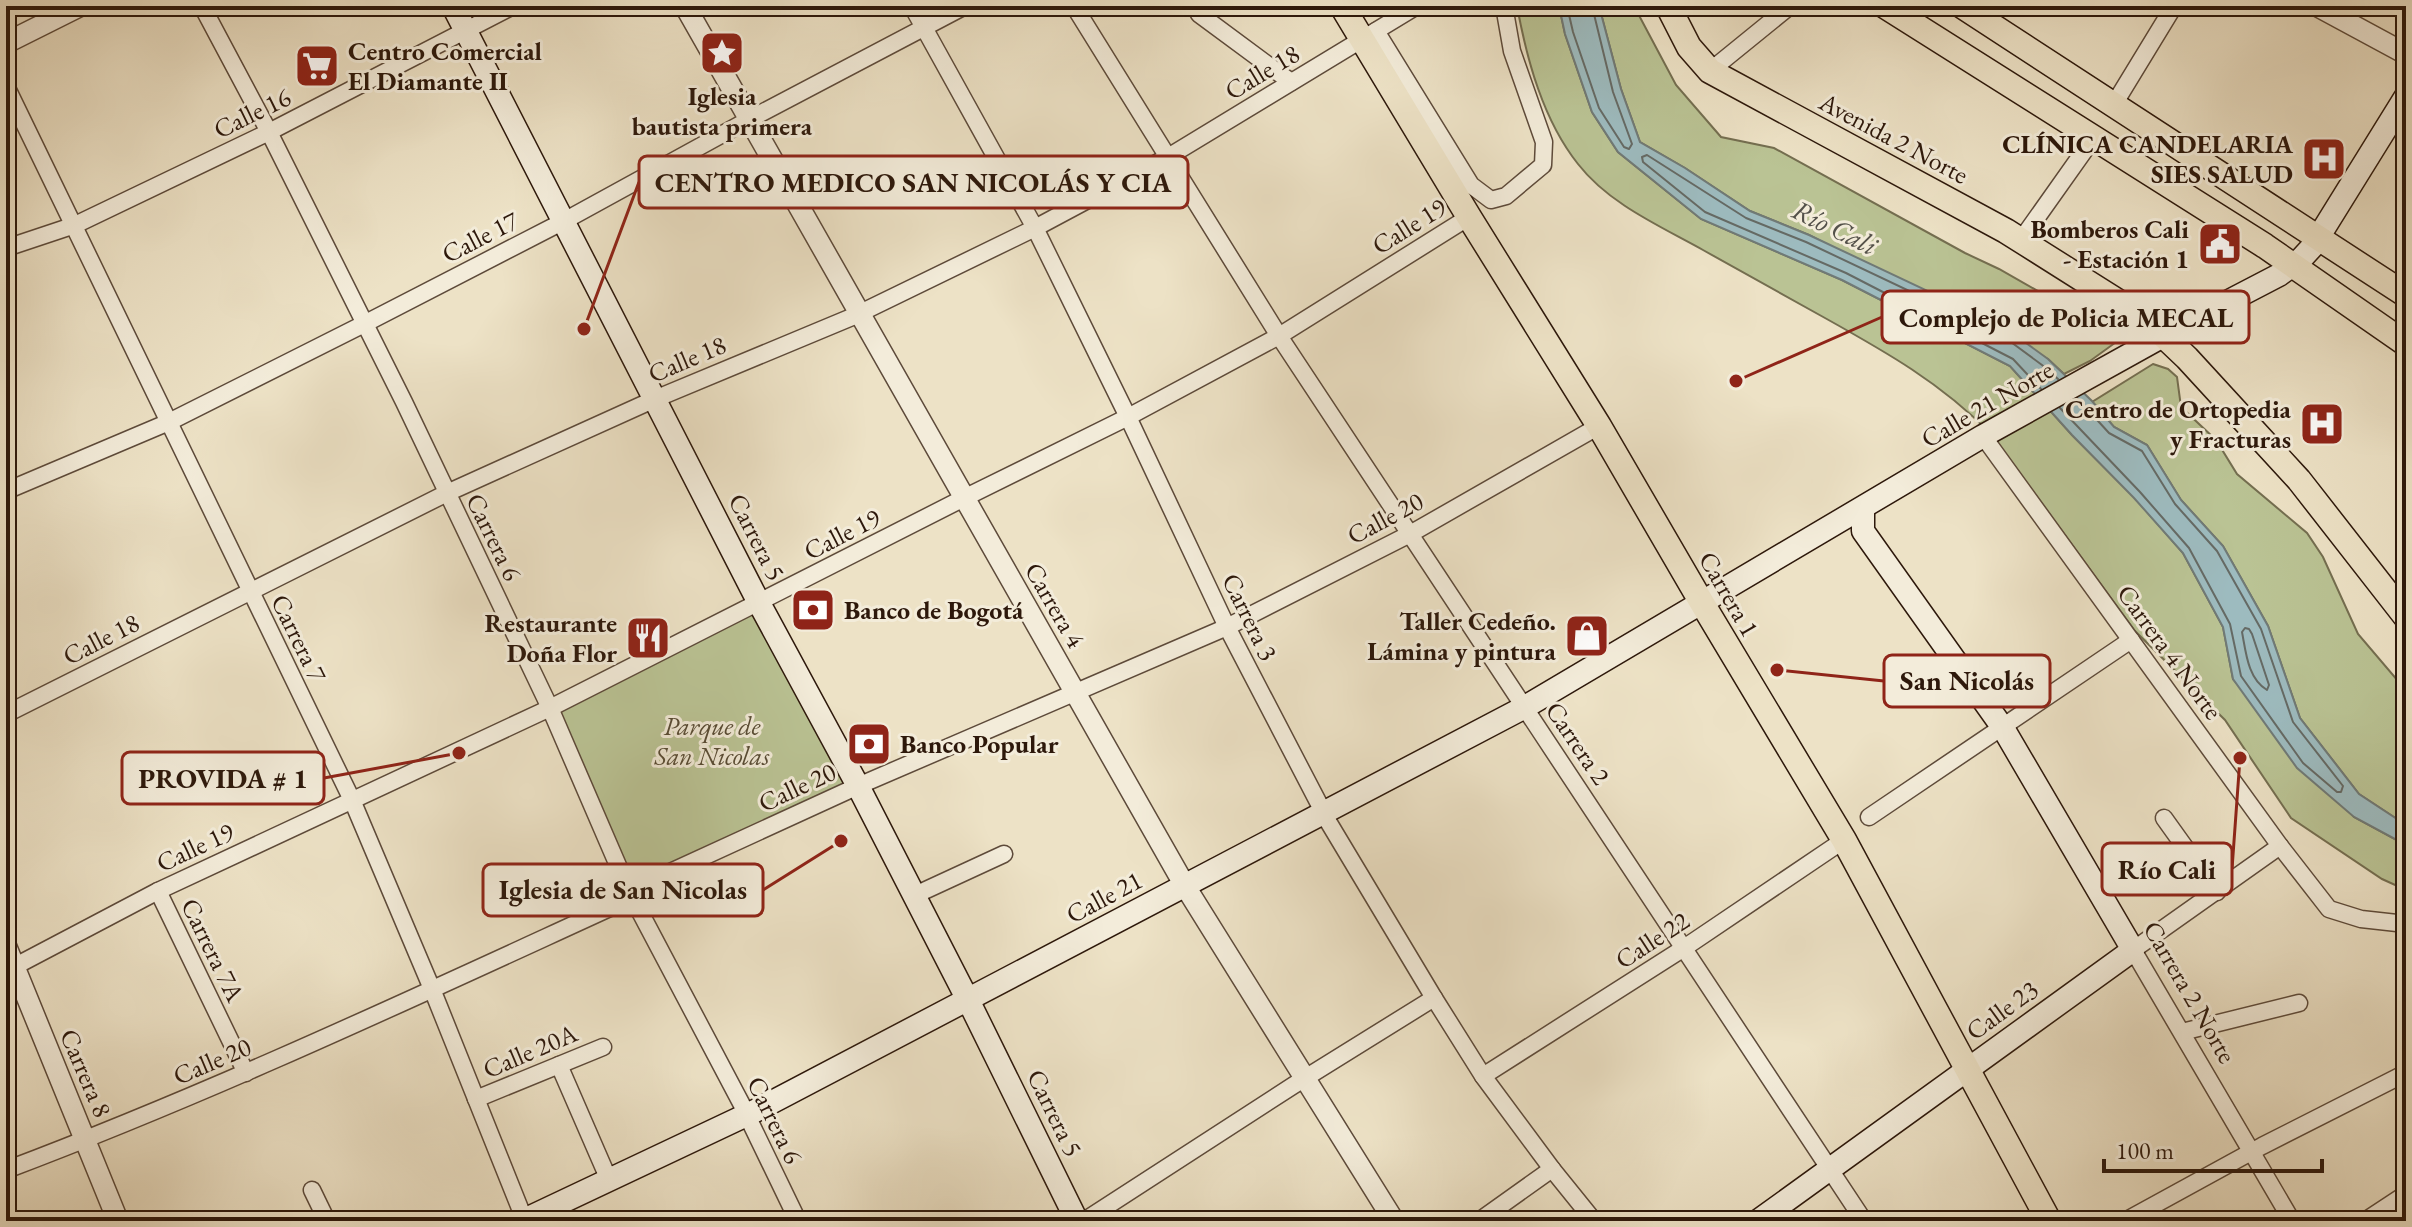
<svg xmlns="http://www.w3.org/2000/svg" width="2412" height="1227" viewBox="0 0 2412 1227" font-family="'EB Garamond',serif">
  <style>
    .green { fill: #bac394; stroke: #746e50; stroke-width: 2 }
    .water { fill: #9dbbbf; stroke: #707a77; stroke-width: 2 }
    .lines { fill: none; stroke-linecap: round; stroke-linejoin: round }
    .shore { stroke: #656a65; stroke-width: 2 }
    .pedestrian-casing { stroke: #5d4a3a; stroke-width: 15 }
    .minor-casing { stroke: #5d4a3a; stroke-width: 19 }
    .tertiary-casing { stroke: #5d4a3a; stroke-width: 23 }
    .secondary-casing { stroke: #2d180b; stroke-width: 25 }
    .primary-casing { stroke: #2d180b; stroke-width: 27 }
    .pedestrian { stroke: #f3ecda; stroke-width: 12 }
    .minor { stroke: #f3ecda; stroke-width: 16 }
    .tertiary { stroke: #f3ecda; stroke-width: 20 }
    .secondary { stroke: #f3ecda; stroke-width: 22 }
    .primary { stroke: #ede2c6; stroke-width: 24 }
    .labels { text-anchor: middle; dominant-baseline: central; stroke-width: 6; stroke-linejoin: round; paint-order: stroke }
    .poi-label { font-size: 26px; font-weight: bold; fill: #2d180b; stroke: #f3ecda; text-anchor: end }
    .street-label { font-size: 26px; fill: #2d180b; stroke: #f3ecda }
    .park-label { font-size: 26px; font-style: italic; fill: #574b34; stroke: #f3ecda }
    .water-label { font-size: 28px; font-style: italic; fill: #54514a; stroke: #f3ecda }
    .leader { fill: none; stroke: #8f2418; stroke-width: 3 }
    .callout-dot { fill: #8f2418; stroke: #f3ecda; stroke-width: 3 }
    .callout { fill: #f3ecda; stroke: #8f2418; stroke-width: 3 }
    .callout-label { font-size: 28px; text-anchor: middle; font-weight: bold; fill: #2d180b }
  </style>
  <rect width="100%" height="100%" fill="#ede2c6"/>
  <filter id="stains"><feTurbulence type="fractalNoise" baseFrequency=".0025" numOctaves="4"/><feColorMatrix values="0 0 0 0 .2 0 0 0 0 .09 0 0 0 0 .02 0 0 0 .5 -.17"/></filter>
  <radialGradient id="worn" r=".72"><stop offset=".6" stop-color="#630" stop-opacity="0"/><stop offset="1" stop-color="#630" stop-opacity=".3"/></radialGradient>
  <g class="green">
    <path d="M1517 6H1559L1565 34 1592 112 1618 152 1701 219 1842 280 2010 366 2072 435 2134 497 2183 553 2223 627 2233 679 2354 817 2406 845V890L2382 879 2291 818 2225 720 2135 631 1990 433C1941 383 1886 352 1825 318 1785 296 1744 273 1703 250 1660 226 1609 204 1578 164 1543 120 1527 60 1517 6Z"/>
    <path d="M1599 6H1634L1676 85 1721 137 1774 148 1965 253 1999 269 2112 333 2119 340 2090 361 2064 374 2048 359 1809 235 1750 211 1685 168 1640 142 1621 89Z"/>
    <path d="M2153 364 2168 369 2177 377 2181 407 2216 440 2237 474 2307 533 2323 557 2358 634 2398 681 2406 687V825L2359 794 2300 718 2268 626 2223 546 2181 500 2147 445 2114 427 2092 402Z"/>
    <path d="M759 603 858 786 629 891 550 708Z"/>
  </g>
  <path class="water" d="M1559 6H1599L1621 89 1640 142 1685 168 1750 211 1809 235 2004 327 2048 359 2092 401 2114 427 2147 445 2181 500 2223 546 2268 626 2300 718 2359 794 2406 825V845L2354 817 2297 768 2233 679 2223 627 2183 553 2134 498 2072 435 2010 366 1842 280 1701 219 1618 152 1592 112 1565 34Z"/>
  <g class="lines">
    <g class="shore">
      <path d="M1567 6 1573 32 1599 108 1624 147 1629 149 1632 144 1613 92 1592 6"/>
      <path d="M2041 389 2013 359 1846 273 1705 212 1643 162 1642 157 1647 155 1746 218 1806 242 2000 334 2042 365 2058 379"/>
      <path d="M2060 408 2140 492 2189 548 2230 624 2241 676 2303 763 2337 792H2341L2343 786 2293 722 2261 629 2217 551 2175 504 2142 451 2109 433 2077 398"/>
      <path d="M2245 628 2249 629 2252 634 2269 685 2267 690C2248 679 2246 653 2242 632Z"/>
    </g>
    <g class="pedestrian-casing">
      <path id="pedestrian" d="M6 11 16 6"/>
    </g>
    <g class="minor-casing">
      <g id="minor">
        <path d="M202 6 269 132 404 402 550 708 629 891 741 1103 798 1221"/>
        <path d="M912 6 1035 228 1128 417 1227 627 1329 823 1434 998 1483 1076 1552 1169 1594 1221"/>
        <path d="M1074 6 1279 336 1864 1221"/>
        <path d="M1195 6 1199 14 1291 82"/>
        <path d="M1376 31 1471 185 1491 200 1506 196 1543 165 1544 142 1512 51 1504 6"/>
        <path d="M1710 71 1790 6"/>
        <path d="M6 86 352 800 432 989 525 1221"/>
        <path d="M2113 106 2174 6"/>
        <path d="M2021 240 2094 137"/>
        <path d="M6 248 75 225 269 132 513 6"/>
        <path d="M1983 436 2280 846 2329 909 2361 919 2406 924"/>
        <path d="M6 491 169 422 364 324 564 221 750 119 965 6"/>
        <path d="M2395 600 2406 582"/>
        <path d="M6 714 447 493 655 399 852 317 1035 228 1168 157 1417 6"/>
        <path d="M1869 817 2131 640"/>
        <path d="M2164 818 2217 892"/>
        <path d="M2280 846 2133 950 2292 1221"/>
        <path d="M158 891 246 1073"/>
        <path d="M913 896 1004 854"/>
        <path d="M6 971 158 891 550 708 964 498 1128 417 1279 336 1469 217"/>
        <path d="M2182 1032 2299 1003"/>
        <path d="M559 1065 609 1180"/>
        <path d="M1483 1076 1684 948 1844 840"/>
        <path d="M476 1099 603 1047"/>
        <path d="M6 1170C213 1092 413 998 614 906L629 891 858 786 1227 627 1410 534 1599 426"/>
        <path d="M312 1190 327 1221"/>
        <path d="M1084 1221 1294 1085 1434 998"/>
        <path d="M1479 1221 1552 1169"/>
        <path d="M2125 1221 2262 1146 2406 1073"/>
        <path d="M2365 1221 2406 1194"/>
      </g>
    </g>
    <g class="tertiary-casing">
      <g id="tertiary">
        <path d="M685 6 1185 886 1394 1221"/>
        <path d="M2317 6 2406 54"/>
        <path d="M6 43 80 6"/>
        <path d="M6 946 118 1221"/>
      </g>
    </g>
    <g class="secondary-casing">
      <g id="secondary">
        <path d="M453 6 759 603 858 786 973 1010 1077 1221"/>
        <path d="M522 1221 757 1110 1525 707 1983 436 2181 326 2279 275 2301 259 2313 246 2406 96"/>
        <path d="M1758 1221 2133 950 2003 728 1863 531V509"/>
      </g>
    </g>
    <g class="primary-casing">
      <g id="primary">
        <path d="M1342 6 1469 217 1599 426 1702 603 1844 840 2049 1221"/>
        <path d="M1668 6 1689 47 1710 71 2006 231 2147 320 2187 358 2299 480 2406 617"/>
        <path d="M1885 6 2265 246 2406 344"/>
        <path d="M1962 6 2406 295"/>
      </g>
    </g>
    <use href="#pedestrian" class="pedestrian"/>
    <use href="#minor" class="minor"/>
    <use href="#tertiary" class="tertiary"/>
    <use href="#secondary" class="secondary"/>
    <use href="#primary" class="primary"/>
  </g>
  <defs>
    <g id="sight-square" transform="scale(2.3)"><rect x="-9" y="-9" width="18" height="18" rx="4" fill="#8f2418" stroke="#f3ecda"/><path d="M0-6L1.8-2.2L6-1.7L2.9 1.2L3.7 5.4L0 3.3L-3.7 5.4L-2.9 1.2L-6-1.7L-1.8-2.2Z" fill="#fff"/></g>
    <g id="supermarket-square" transform="scale(2.3)"><rect x="-9" y="-9" width="18" height="18" rx="4" fill="#8f2418" stroke="#f3ecda"/><path d="M-6-5.5h2.5l.6 2H6L4.5 2H-2.5L-4.4-4H-6ZM-1.5 3.2a1.3 1.3 0 1 0 .1 0ZM3 3.2a1.3 1.3 0 1 0 .1 0Z" fill="#fff"/></g>
    <g id="hospital-square" transform="scale(2.3)"><rect x="-9" y="-9" width="18" height="18" rx="4" fill="#8f2418" stroke="#f3ecda"/><path d="M-5-5h3v3.5h4V-5h3V5h-3V1.5h-4V5h-3Z" fill="#fff"/></g>
    <g id="civic-square" transform="scale(2.3)"><rect x="-9" y="-9" width="18" height="18" rx="4" fill="#8f2418" stroke="#f3ecda"/><path d="M-.6-6.5H3V-4.5H.6V-3L4-1V1h2V6H-6V1h2V-1L-.6-3ZM-1.2 2.5V6h2.4V2.5Z" fill="#fff"/></g>
    <g id="bank-square" transform="scale(2.3)"><rect x="-9" y="-9" width="18" height="18" rx="4" fill="#8f2418" stroke="#f3ecda"/><path d="M-6-4H6V4H-6ZM0-2.3a2.3 2.3 0 1 0 0 4.6a2.3 2.3 0 1 0 0-4.6Z" fill="#fff"/></g>
    <g id="shop-square" transform="scale(2.3)"><rect x="-9" y="-9" width="18" height="18" rx="4" fill="#8f2418" stroke="#f3ecda"/><path d="M-5-2.5h2.3a2.7 3.5 0 0 1 5.4 0H5L5.5 6h-11ZM-1.5-2.5h3a1.5 2.3 0 0 0-3 0Z" fill="#fff"/></g>
    <g id="restaurant-square" transform="scale(2.3)"><rect x="-9" y="-9" width="18" height="18" rx="4" fill="#8f2418" stroke="#f3ecda"/><path d="M-5-6h1v4h1v-4h1v4h1v-4h1v5L-1.5 .5V6h-2V.5L-5-1ZM5-6V6H3V1.5H1.5Q1.5-4 5-6Z" fill="#fff"/></g>
  </defs>
  <g fill-rule="evenodd">
    <use href="#sight-square" x="722" y="53"/>
    <use href="#supermarket-square" x="317" y="66"/>
    <use href="#hospital-square" x="2324" y="159"/>
    <use href="#civic-square" x="2220" y="244"/>
    <use href="#hospital-square" x="2322" y="424"/>
    <use href="#bank-square" x="813" y="610"/>
    <use href="#shop-square" x="1587" y="636"/>
    <use href="#restaurant-square" x="648" y="638"/>
    <use href="#bank-square" x="869" y="744"/>
  </g>
  <g class="labels">
    <g class="poi-label">
      <text x="348" y="51" text-anchor="start">Centro Comercial<tspan x="348" dy="30">El Diamante II</tspan></text>
      <text x="722" y="96" text-anchor="middle">Iglesia<tspan x="722" dy="30">bautista primera</tspan></text>
      <text x="2293" y="144">CLÍNICA CANDELARIA<tspan x="2293" dy="30">SIES SALUD</tspan></text>
      <text x="2189" y="229">Bomberos Cali<tspan x="2189" dy="30">- Estación 1</tspan></text>
      <text x="2291" y="409">Centro de Ortopedia<tspan x="2291" dy="30">y Fracturas</tspan></text>
      <text x="844" y="610" text-anchor="start">Banco de Bogotá</text>
      <text x="1556" y="621">Taller Cedeño.<tspan x="1556" dy="30">Lámina y pintura</tspan></text>
      <text x="617" y="623">Restaurante<tspan x="617" dy="30">Doña Flor</tspan></text>
      <text x="900" y="744" text-anchor="start">Banco Popular</text>
    </g>
    <g class="street-label">
      <text transform="translate(1262 72) rotate(-31)">Calle 18</text>
      <text transform="translate(252 113) rotate(-26)">Calle 16</text>
      <text transform="translate(1894 138) rotate(28)">Avenida 2 Norte</text>
      <text transform="translate(1409 226) rotate(-32)">Calle 19</text>
      <text transform="translate(480 237) rotate(-27)">Calle 17</text>
      <text transform="translate(687 359) rotate(-23)">Calle 18</text>
      <text transform="translate(1987 404) rotate(-30)">Calle 21 Norte</text>
      <text transform="translate(1385 518) rotate(-28)">Calle 20</text>
      <text transform="translate(842 534) rotate(-27)">Calle 19</text>
      <text transform="translate(494 537) rotate(64)">Carrera 6</text>
      <text transform="translate(757 537) rotate(63)">Carrera 5</text>
      <text transform="translate(1729 594) rotate(60)">Carrera 1</text>
      <text transform="translate(1055 605) rotate(60)">Carrera 4</text>
      <text transform="translate(1250 617) rotate(64)">Carrera 3</text>
      <text transform="translate(299 638) rotate(64)">Carrera 7</text>
      <text transform="translate(101 639) rotate(-27)">Calle 18</text>
      <text transform="translate(2170 652) rotate(54)">Carrera 4 Norte</text>
      <text transform="translate(1578 743) rotate(56)">Carrera 2</text>
      <text transform="translate(797 787) rotate(-25)">Calle 20</text>
      <text transform="translate(195 847) rotate(-25)">Calle 19</text>
      <text transform="translate(1104 897) rotate(-28)">Calle 21</text>
      <text transform="translate(1652 940) rotate(-33)">Calle 22</text>
      <text transform="translate(213 950) rotate(64)">Carrera 7A</text>
      <text transform="translate(2190 992) rotate(60)">Carrera 2 Norte</text>
      <text transform="translate(2002 1010) rotate(-36)">Calle 23</text>
      <text transform="translate(530 1051) rotate(-23)">Calle 20A</text>
      <text transform="translate(212 1061) rotate(-23)">Calle 20</text>
      <text transform="translate(86 1073) rotate(67)">Carrera 8</text>
      <text transform="translate(1055 1113) rotate(64)">Carrera 5</text>
      <text transform="translate(775 1120) rotate(64)">Carrera 6</text>
    </g>
    <g class="park-label">
      <text x="712" y="726">Parque de<tspan x="712" dy="30">San Nicolas</tspan></text>
    </g>
    <g class="water-label">
      <text transform="translate(1835 227) rotate(26)">Río Cali</text>
    </g>
  </g>
  <path class="leader" d="M584 329L639 182M1736 381L1882 317M1777 670L1884 681M459 753L324 778M2240 758L2232 869M841 841L763 890"/>
  <g class="callout-dot">
    <circle cx="584" cy="329" r="8"/>
    <circle cx="1736" cy="381" r="8"/>
    <circle cx="1777" cy="670" r="8"/>
    <circle cx="459" cy="753" r="8"/>
    <circle cx="2240" cy="758" r="8"/>
    <circle cx="841" cy="841" r="8"/>
  </g>
  <g class="callout">
    <rect x="639" y="156" width="549" height="52" rx="8"/>
    <rect x="1882" y="291" width="367" height="52" rx="8"/>
    <rect x="1884" y="655" width="166" height="52" rx="8"/>
    <rect x="122" y="752" width="202" height="52" rx="8"/>
    <rect x="2102" y="843" width="130" height="52" rx="8"/>
    <rect x="483" y="864" width="280" height="52" rx="8"/>
  </g>
  <g class="callout-label">
    <text x="913" y="192">CENTRO MEDICO SAN NICOLÁS Y CIA</text>
    <text x="2066" y="327">Complejo de Policia MECAL</text>
    <text x="1967" y="690">San Nicolás</text>
    <text x="223" y="788">PROVIDA # 1</text>
    <text x="2167" y="879">Río Cali</text>
    <text x="623" y="899">Iglesia de San Nicolas</text>
  </g>
  <rect width="2412" height="1227" fill="none" stroke="#ede2c6" stroke-width="32"/>
  <rect x="8" y="8" width="2396" height="1211" fill="none" stroke="#2d180b" stroke-width="4"/>
  <rect x="16" y="16" width="2380" height="1195" fill="none" stroke="#2d180b" stroke-width="2"/>
  <path d="M2104 1159v12h218v-12" fill="none" stroke="#2d180b" stroke-width="4"/>
  <text x="2116" y="1159" font-size="24" fill="#2d180b" stroke="#f3ecda" stroke-width="6" paint-order="stroke">100 m</text>
  <rect width="100%" height="100%" filter="url(#stains)"/>
  <rect width="100%" height="100%" fill="url(#worn)"/>
</svg>
